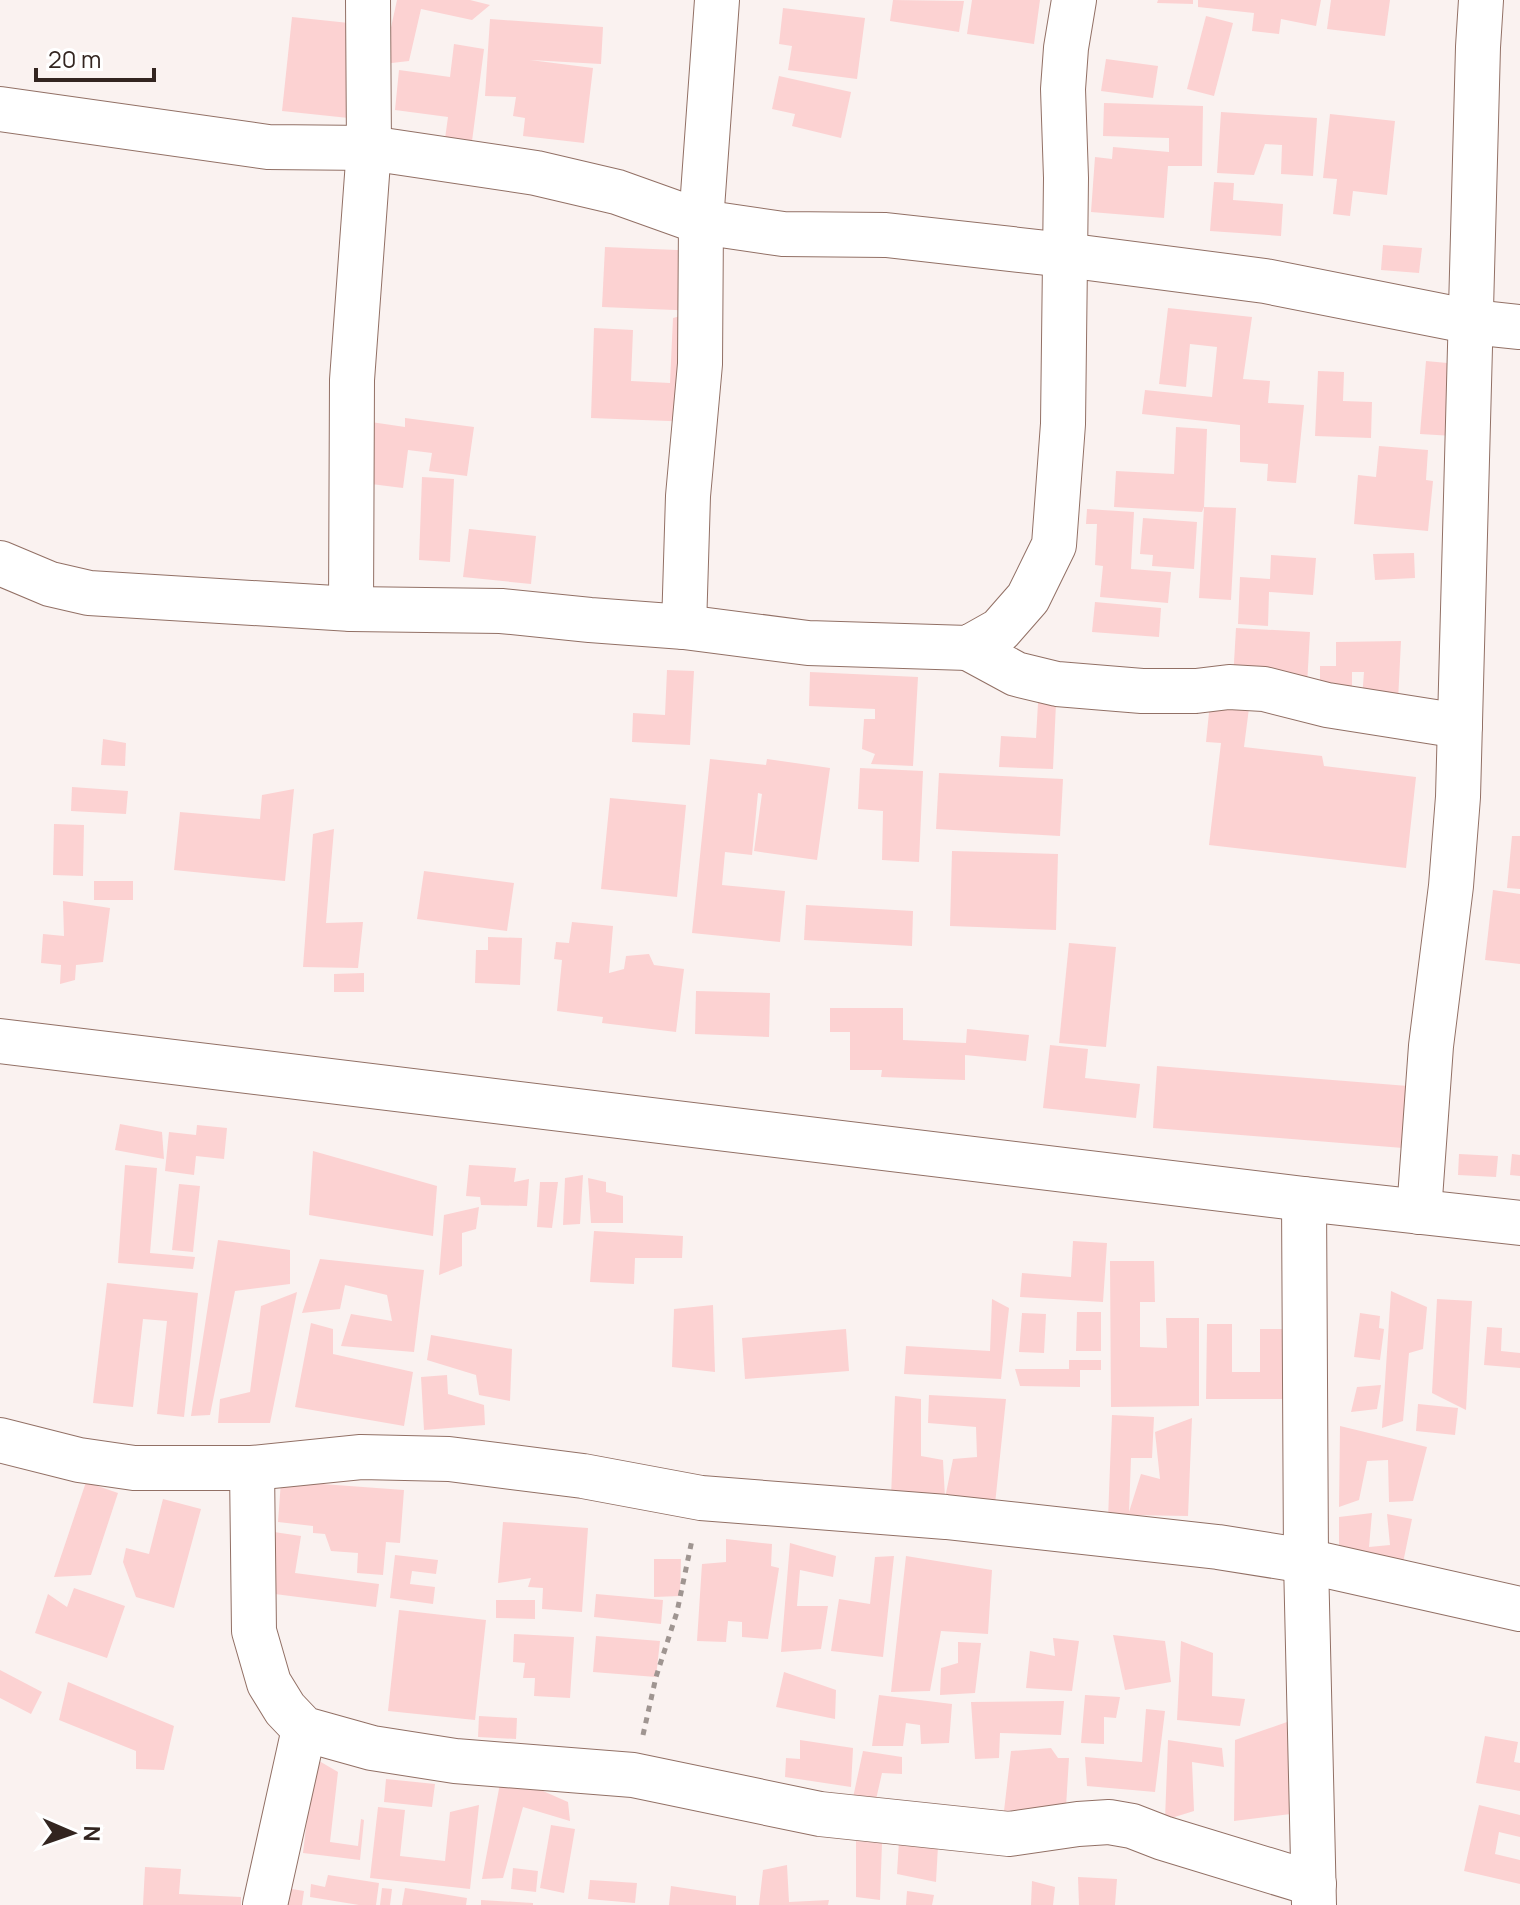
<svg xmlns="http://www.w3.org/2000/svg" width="1520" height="1905" viewBox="0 0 1520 1905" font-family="Manrope,sans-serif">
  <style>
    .building { fill: #fcd2d2 }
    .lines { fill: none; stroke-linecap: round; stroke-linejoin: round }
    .minor-casing { stroke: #927065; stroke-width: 46 }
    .major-casing { stroke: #927065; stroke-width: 46 }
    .path { stroke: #9f9591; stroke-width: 5; stroke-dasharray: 6 6; stroke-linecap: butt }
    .minor { stroke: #fff; stroke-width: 44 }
    .major { stroke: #fff; stroke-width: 44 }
  </style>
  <rect width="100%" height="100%" fill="#faf2f0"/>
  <g class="building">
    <path d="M397 0H470L490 5 472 20 421 9 409 61 383 64Z"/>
    <path d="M893 0 964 1 959 32 890 21Z"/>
    <path d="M972 0H1040L1034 44 967 34Z"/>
    <path d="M1158 0H1193V4L1157 3Z"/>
    <path d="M1198 0H1321L1316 26 1281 19 1279 34 1252 31 1254 13 1198 7Z"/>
    <path d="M1331 0H1390L1385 36 1327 29Z"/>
    <path d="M783 8 865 18 857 79 788 70 792 46 779 44Z"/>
    <path d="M1206 16 1233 23 1214 96 1187 89Z"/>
    <path d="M292 17 368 25 358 119 282 111Z"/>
    <path d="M490 19 603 27 601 64 530 60 593 68 584 143 523 136 525 118 513 116 516 97 485 96Z"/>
    <path d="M454 44 484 49 471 149 444 146 448 117 395 110 399 70 450 77Z"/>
    <path d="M1106 59 1158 66 1153 98 1101 91Z"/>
    <path d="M779 76 851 92 841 138 792 126 795 114 772 109Z"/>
    <path d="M1104 103 1203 106 1202 166H1168L1164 218 1091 212 1095 157 1112 159 1113 147 1169 152V138L1103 136Z"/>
    <path d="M1221 112 1317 118 1313 176 1281 174 1282 145 1265 144 1254 175 1217 173Z"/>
    <path d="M1330 114 1395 121 1387 195 1353 191 1350 216 1333 214 1337 179 1323 178Z"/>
    <path d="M1214 182 1234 183 1233 200 1283 204 1281 236 1210 231Z"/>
    <path d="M1383 245 1422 248 1419 273 1381 270Z"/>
    <path d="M605 247 701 251 699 311 602 307Z"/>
    <path d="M1168 308 1252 317 1243 379 1270 381 1268 403 1304 405 1296 483 1267 481 1268 464 1240 462V425L1142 414 1145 390 1212 397 1217 347 1190 344 1186 387 1159 384Z"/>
    <path d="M699 311 694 422 591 418 594 328 633 330 631 381 670 383 673 318Z"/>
    <path d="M1426 361 1458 364 1453 436 1420 434Z"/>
    <path d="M1318 371 1344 372 1343 401 1372 402 1371 438 1315 436Z"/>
    <path d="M405 418 474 427 467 476 429 471 432 453 408 450 403 488 363 483 371 422 405 427Z"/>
    <path d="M1176 427 1207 429 1204 507 1236 508 1231 600 1199 598 1204 507 1202 512 1114 507 1116 471 1174 474Z"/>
    <path d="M1379 446 1428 450 1426 480 1433 481 1428 531 1354 524 1358 475 1376 477Z"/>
    <path d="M422 477 454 479 450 562 419 560Z"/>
    <path d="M1087 509 1134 512 1131 569 1171 572 1168 603 1100 597 1103 566 1095 565 1097 524H1086Z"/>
    <path d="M1143 518 1197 522 1194 569 1152 566 1153 555 1140 554Z"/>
    <path d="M469 529 536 536 531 584 463 577Z"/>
    <path d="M1414 553 1415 578 1375 580 1373 554Z"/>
    <path d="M1271 555 1316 558 1313 595 1269 592 1268 626 1238 624 1240 577 1270 579Z"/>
    <path d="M1095 602 1161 608 1159 637 1092 632Z"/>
    <path d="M1236 628 1310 632 1307 685 1233 680Z"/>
    <path d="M1401 641 1398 701 1362 699 1364 672H1352V696H1320V666H1336V642Z"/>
    <path d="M667 670 694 671 690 745 632 742 633 713 665 715Z"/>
    <path d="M810 672 918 677 913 766 871 764 875 754 862 749 864 719H875V709L809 706Z"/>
    <path d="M1038 703H1056L1053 769 999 767 1001 736 1036 738Z"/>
    <path d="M1210 703 1249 708 1244 747 1322 756 1324 766 1416 777 1406 868 1209 845 1221 743 1206 742Z"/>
    <path d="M103 739 126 743 125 766 101 765Z"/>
    <path d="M710 759 766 765 767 759 830 768 817 860 754 851 762 794 758 793 752 855 725 852 722 885 785 891 780 942 692 933Z"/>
    <path d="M860 768 923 771 919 862 882 860 883 811 858 809Z"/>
    <path d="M939 773 1063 779 1060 836 936 829Z"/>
    <path d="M72 787 128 791 126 814 71 811Z"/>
    <path d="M294 789 285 881 174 870 180 812 260 819 262 795Z"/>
    <path d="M610 798 686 805 677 897 601 889Z"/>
    <path d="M54 824 84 825 83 876 53 875Z"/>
    <path d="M334 829 326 923 363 922 358 968 303 967 313 834Z"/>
    <path d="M1512 836H1520V889L1507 888Z"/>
    <path d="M952 851 1058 854 1056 930 950 926Z"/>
    <path d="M424 871 514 883 507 931 417 919Z"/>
    <rect x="94" y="881" width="39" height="19"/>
    <path d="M1493 890 1520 894V964L1485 960Z"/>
    <path d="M63 901 110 908 103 962 76 965 75 980 60 984 61 965 41 963 43 934 64 936Z"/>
    <path d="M806 905 913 911 912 946 804 940Z"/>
    <path d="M572 922 613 926 609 973 624 969 626 956 649 954 654 965 684 969 676 1032 602 1023 603 1017 557 1011 562 960 554 959 556 942 569 943Z"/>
    <path d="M488 937 522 938 520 985 475 983 476 950H488Z"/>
    <path d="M1069 943 1116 947 1106 1047 1059 1043Z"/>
    <path d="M364 973V992H334V974Z"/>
    <path d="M696 991 770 993 769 1037 695 1034Z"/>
    <path d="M830 1008H903V1040L966 1043 967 1029 1029 1035 1026 1061 965 1055V1080L881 1077 882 1070H850V1032H830Z"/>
    <path d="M1050 1045 1088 1049 1085 1078 1140 1084 1136 1118 1043 1108Z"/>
    <path d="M1157 1066 1408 1086 1403 1148 1153 1128Z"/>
    <path d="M120 1124 162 1132 164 1159 115 1150Z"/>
    <path d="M197 1125 227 1128 224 1159 196 1156 194 1175 165 1171 169 1132 196 1135Z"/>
    <path d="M313 1151 437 1186 433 1236 309 1215Z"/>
    <path d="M1459 1154 1498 1156 1496 1177 1458 1175Z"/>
    <path d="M1512 1154 1520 1155V1176L1510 1175Z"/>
    <path d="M125 1165 157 1168 150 1253 195 1257 193 1269 118 1263Z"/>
    <path d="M469 1165 516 1168 514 1182 529 1179 527 1206 481 1205 480 1197 466 1196Z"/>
    <path d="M583 1175 580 1224 563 1225 565 1178Z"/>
    <path d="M588 1178 606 1182V1192L623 1196V1223H591Z"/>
    <path d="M540 1182H558L552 1228 537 1227Z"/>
    <path d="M179 1184 200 1186 193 1252 172 1250Z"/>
    <path d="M479 1207 476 1229 462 1233V1266L439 1275 444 1215Z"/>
    <path d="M594 1231 683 1236 682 1258H635L634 1284 590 1282Z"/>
    <path d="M218 1240 290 1250V1284L235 1291 210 1415 191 1416Z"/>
    <path d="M1073 1241 1107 1243 1103 1302 1020 1297 1022 1273 1071 1277Z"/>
    <path d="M320 1259 424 1270 414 1352 341 1346 351 1314 392 1321 387 1295 345 1285 340 1309 302 1313Z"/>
    <path d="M1110 1261H1154L1155 1302H1140V1347L1167 1348 1166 1318H1199V1406L1111 1407Z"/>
    <path d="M107 1283 198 1293 184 1417 157 1414 167 1321 143 1319 133 1407 93 1403Z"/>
    <path d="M1391 1291 1427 1307 1423 1349 1409 1353 1403 1421 1382 1428Z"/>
    <path d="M297 1292 270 1423H218L220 1399 250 1392 261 1306Z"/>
    <path d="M992 1299 1009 1308 1001 1379 904 1374 906 1346 990 1351Z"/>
    <path d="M1437 1299 1472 1301 1466 1410 1432 1393Z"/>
    <path d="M713 1305 715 1372 672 1367 674 1309Z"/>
    <path d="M1077 1312H1101V1351H1076Z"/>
    <path d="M1022 1313 1046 1314 1044 1353 1019 1352Z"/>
    <path d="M1360 1313 1380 1316 1379 1328 1384 1329 1380 1360 1354 1357Z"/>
    <path d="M311 1323 333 1329V1354L413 1372 404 1426 295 1407Z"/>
    <path d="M1207 1324H1232V1372H1260V1329H1285L1284 1399H1206Z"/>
    <path d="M1487 1327 1502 1328 1501 1351 1520 1353V1368L1484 1365Z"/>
    <path d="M846 1329 849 1371 745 1379 742 1338Z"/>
    <path d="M431 1335 512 1349 510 1401 479 1395 476 1375 427 1360Z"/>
    <path d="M1069 1360H1101V1370H1080V1387L1020 1386 1015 1369H1069Z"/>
    <path d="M447 1375 448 1394 484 1405 485 1425 424 1430 421 1377Z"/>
    <path d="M1381 1385 1377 1409 1351 1412 1357 1387Z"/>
    <path d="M929 1395 1006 1399 995 1504 891 1497 895 1396 921 1399V1456L943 1460 945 1498 953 1459 977 1457 976 1427 928 1423Z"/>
    <path d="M1418 1404 1458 1408 1455 1435 1416 1431Z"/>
    <path d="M1112 1415 1154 1417 1152 1458H1131L1129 1512 1141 1474 1160 1479 1155 1432 1192 1418 1188 1516 1129 1515V1520L1108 1519Z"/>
    <path d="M1340 1426 1427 1447 1413 1501 1389 1502 1388 1460 1367 1461 1359 1500 1339 1507Z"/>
    <path d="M281 1481 404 1490 400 1543 386 1542 383 1575 357 1573 358 1553 331 1551 325 1534 313 1533V1526L278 1522Z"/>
    <path d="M86 1482 118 1493 91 1575 54 1577Z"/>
    <path d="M163 1499 201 1509 174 1608 136 1597 123 1562 126 1548 149 1554Z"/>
    <path d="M1372 1513 1369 1547 1390 1545 1387 1514 1412 1519 1397 1592 1339 1590V1517Z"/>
    <path d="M503 1522 588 1528 582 1612 542 1609 543 1588 528 1587 531 1578 498 1583Z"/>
    <path d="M274 1532 301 1536 295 1573 379 1584 376 1607 267 1593Z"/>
    <path d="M726 1539 772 1544 771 1566 779 1568 768 1639 742 1637V1622L728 1621 726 1642 697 1641 702 1564 726 1562Z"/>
    <path d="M790 1543 836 1556 833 1577 800 1570 797 1606H828L821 1649 781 1652Z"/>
    <path d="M395 1555 438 1560 436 1574 412 1571 410 1584 435 1587 433 1604 390 1598Z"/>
    <path d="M894 1556 883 1657 831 1651 839 1599 870 1604 875 1557Z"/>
    <path d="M906 1556 992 1570 988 1634 941 1631 930 1691 891 1692Z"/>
    <path d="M654 1559H681L680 1596 654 1597Z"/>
    <path d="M74 1588 125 1606 107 1658 35 1633 48 1594 67 1607Z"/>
    <path d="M596 1594 663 1600 661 1624 594 1617Z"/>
    <path d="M496 1600H535V1619L496 1618Z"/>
    <path d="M399 1610 486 1620 475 1720 388 1711Z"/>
    <path d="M514 1634 574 1637 570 1698 534 1696 535 1678H523L525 1663 513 1662Z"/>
    <path d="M1113 1635 1165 1641 1171 1682 1125 1690Z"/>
    <path d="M596 1636 660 1641 656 1677 593 1672Z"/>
    <path d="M1053 1638 1079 1641 1072 1691 1026 1688 1030 1651 1055 1656Z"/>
    <path d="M1181 1641 1213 1653 1212 1696 1245 1699 1240 1726 1177 1720Z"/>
    <path d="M958 1642 981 1643 975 1693 940 1695 941 1668 958 1663Z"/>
    <path d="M0 1670 42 1692 31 1714 0 1698Z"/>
    <path d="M784 1672 836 1690 835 1719 776 1707Z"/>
    <path d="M68 1682 174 1726 164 1770 136 1769V1751L59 1720Z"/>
    <path d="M879 1695 952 1704 949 1743 921 1744 920 1725 906 1723 903 1746H872Z"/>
    <path d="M1085 1695 1120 1697 1116 1718 1104 1717V1744L1081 1743Z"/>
    <path d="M1064 1701 1061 1735 1000 1733 999 1758 975 1759 971 1702Z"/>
    <path d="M1146 1709 1165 1711 1155 1792 1087 1786 1085 1757 1142 1762Z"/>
    <path d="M479 1716 517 1718 516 1739 478 1737Z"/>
    <path d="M1287 1722 1291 1814 1234 1821 1235 1740Z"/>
    <path d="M1485 1736 1518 1742 1514 1762 1520 1763V1791L1476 1783Z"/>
    <path d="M800 1740 853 1748 851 1787 785 1777 786 1758 800 1759Z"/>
    <path d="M1168 1740 1222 1748 1224 1767 1192 1762 1194 1811 1165 1820Z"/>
    <path d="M1051 1748 1058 1758H1069L1066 1807 1004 1811 1011 1751Z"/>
    <path d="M863 1751 902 1757V1774L882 1773 875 1804 851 1807Z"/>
    <path d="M314 1758 338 1772 330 1842 358 1846 361 1819 364 1820 360 1860 303 1853Z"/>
    <path d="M502 1773 568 1802 570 1821 523 1807 503 1878 482 1879Z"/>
    <path d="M386 1779 435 1784 432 1807 384 1802Z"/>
    <path d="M479 1805 470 1889 370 1878 378 1807 405 1810 400 1856 445 1861 450 1812Z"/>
    <path d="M1479 1805 1520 1815V1837L1499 1832 1495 1854 1520 1860V1884L1464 1871Z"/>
    <path d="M551 1825 575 1829 564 1893 540 1888Z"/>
    <path d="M856 1841 882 1843 880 1900 856 1897Z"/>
    <path d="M899 1841 938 1846 936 1882 897 1874Z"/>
    <path d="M787 1865 789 1902 829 1900 828 1905H759L763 1870Z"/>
    <path d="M145 1867 181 1869 179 1894 241 1897V1905H143Z"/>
    <path d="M513 1868 538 1871 536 1892 511 1889Z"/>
    <path d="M328 1875 379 1883 376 1905H359L310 1897 311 1884 325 1887Z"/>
    <path d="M1078 1877 1117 1879 1115 1905H1079Z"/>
    <path d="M590 1880 637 1883 635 1903 588 1899Z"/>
    <path d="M1032 1881 1055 1887 1053 1905H1031Z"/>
    <path d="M671 1886 736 1896V1905H669Z"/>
    <path d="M286 1888 304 1891 302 1905H284Z"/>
    <path d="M382 1888 392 1889 390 1905H380Z"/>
    <path d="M405 1888 467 1898 466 1905H402Z"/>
    <path d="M907 1891 934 1895 932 1905H906Z"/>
    <path d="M481 1900 533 1903V1905H481Z"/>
  </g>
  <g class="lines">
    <g class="minor-casing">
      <g id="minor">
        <path d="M0 109 268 147 369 148 536 173 617 192 701 222 783 234 886 235 1065 255 1265 281 1472 322 1520 327"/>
        <path d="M0 563 50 584 89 593 351 609 501 611 590 620 684 627 808 643 968 648 1000 630 1028 598 1054 545 1063 424 1066 178 1063 89 1066 48 1074 0"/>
        <path d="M351 609 352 380 369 148 368 0"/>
        <path d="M684 627 688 496 700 364 701 222 717 0"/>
        <path d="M968 648 1016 674 1057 684 1142 691H1196L1229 687 1264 689 1327 705 1460 726"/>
        <path d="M1304 1199 1306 1561 1314 1905"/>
        <path d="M1419 1212 1431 1046 1451 886 1458 797 1478 47 1481 0"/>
        <path d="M0 1440 79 1460 134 1468H252L361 1457 449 1459 583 1476 701 1498 946 1517 1218 1547 1306 1561 1520 1609"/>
        <path d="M252 1468 254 1631 269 1683 285 1709 304 1729 372 1748 455 1761 633 1775 820 1814 1009 1834 1078 1824 1109 1822 1132 1826 1163 1838 1314 1884"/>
        <path d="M265 1905 304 1729"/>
      </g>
    </g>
    <g class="major-casing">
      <path id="major" d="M0 1041 1304 1199 1520 1223"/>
    </g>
    <path class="path" d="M643 1735 656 1677 677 1612 692 1540"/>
    <use href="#minor" class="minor"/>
    <use href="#major" class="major"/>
  </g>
  <g transform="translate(72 1833) rotate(92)" stroke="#ffffff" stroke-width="6" paint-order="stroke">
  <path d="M0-6L14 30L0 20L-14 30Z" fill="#332520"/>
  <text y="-12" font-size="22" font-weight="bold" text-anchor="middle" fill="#332520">N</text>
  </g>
  <path d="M36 68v12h118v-12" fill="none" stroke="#332520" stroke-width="4"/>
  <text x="48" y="68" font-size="24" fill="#332520" stroke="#ffffff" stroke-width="6" paint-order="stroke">20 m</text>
</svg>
